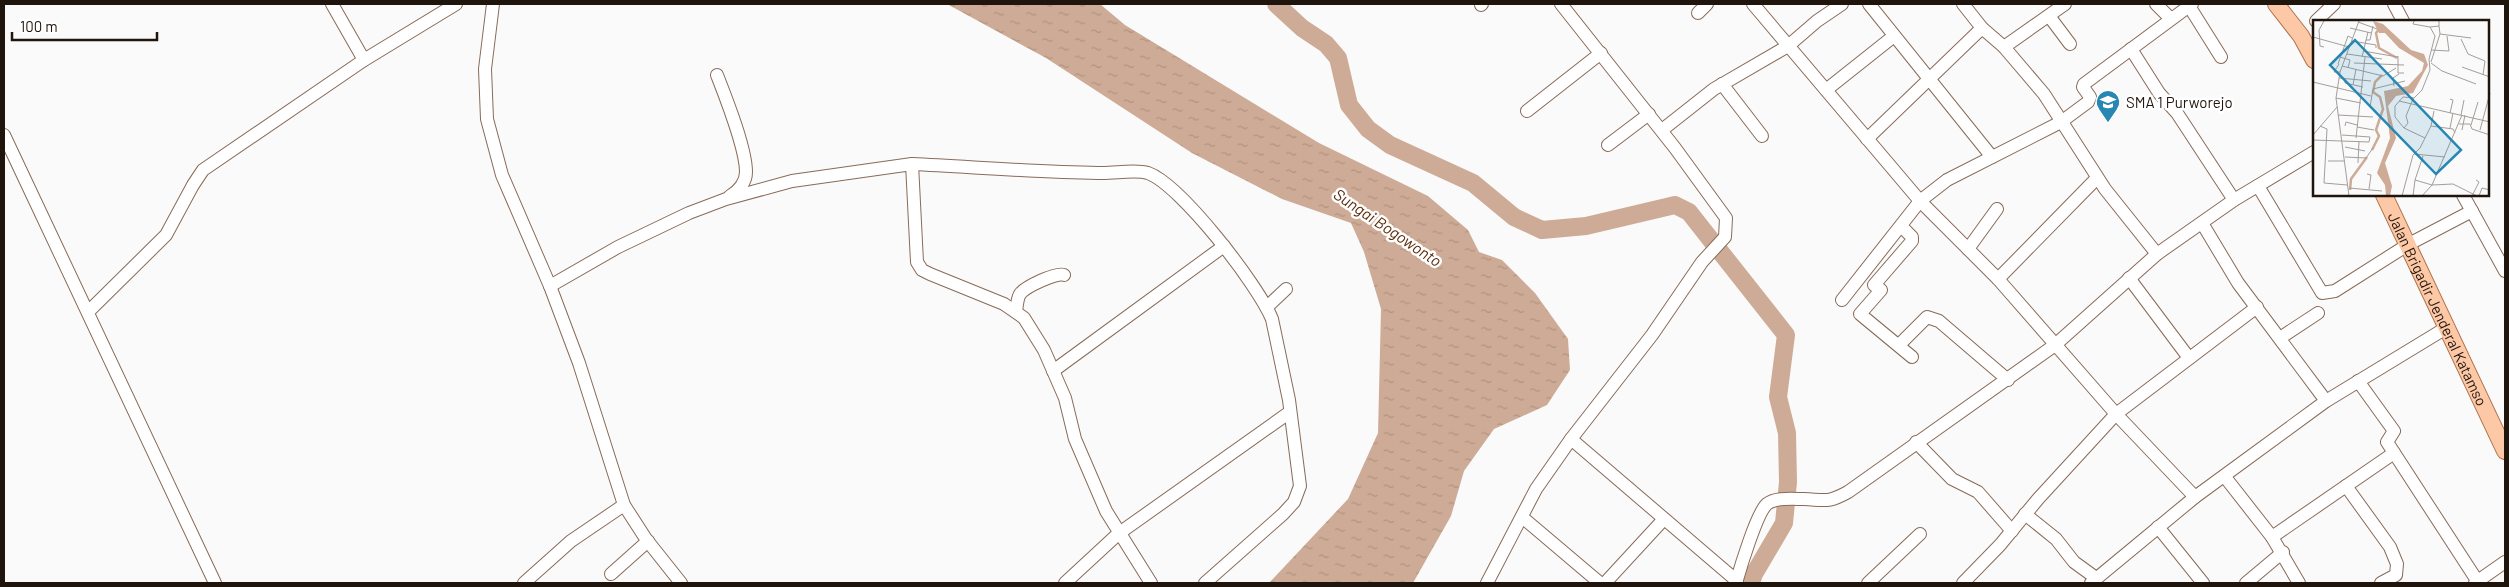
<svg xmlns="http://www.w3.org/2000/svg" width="2509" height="587" viewBox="0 0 2509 587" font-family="Barlow,sans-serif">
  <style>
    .water { fill: url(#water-ripples) }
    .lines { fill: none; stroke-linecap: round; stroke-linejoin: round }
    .river { stroke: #ceab96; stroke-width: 18 }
    .minor-casing { stroke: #886b59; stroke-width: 14 }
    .major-casing { stroke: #ae724a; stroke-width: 18 }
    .minor { stroke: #fff; stroke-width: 12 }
    .major { stroke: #fdc8a6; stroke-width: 16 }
    .labels { text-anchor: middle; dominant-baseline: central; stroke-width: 5; stroke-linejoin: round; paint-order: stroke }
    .poi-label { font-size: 15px; fill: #20150d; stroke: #fff; text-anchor: start }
    .street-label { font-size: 15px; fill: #20150d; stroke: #fff }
    .water-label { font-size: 16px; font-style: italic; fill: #592c09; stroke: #fff }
    .inset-river { fill: none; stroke: #ceab96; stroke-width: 2.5 }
    .inset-road { fill: none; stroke: #a39e9b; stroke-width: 1 }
    .view { fill: #2786b2; fill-opacity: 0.15; stroke: #2786b2; stroke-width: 2.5 }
    .inset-edge { fill: none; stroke: #20150d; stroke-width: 2.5 }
  </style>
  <defs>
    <pattern id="water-ripples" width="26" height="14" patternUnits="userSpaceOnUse" patternTransform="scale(1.25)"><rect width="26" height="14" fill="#ceab96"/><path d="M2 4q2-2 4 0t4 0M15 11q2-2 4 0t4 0" fill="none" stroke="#b19280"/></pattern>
  </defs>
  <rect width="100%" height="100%" fill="#fafafa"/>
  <path class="water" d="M947 4H1100L1125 25 1319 143 1428 196 1468 230 1479 252 1502 260 1535 293 1568 339 1570 370 1547 405 1494 429 1464 471 1451 516 1413 583H1269L1348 499 1378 433 1381 309 1364 252 1351 223 1282 199 1192 153 1046 58Z"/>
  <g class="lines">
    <path class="river" d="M1276 4 1302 28 1326 44 1338 58 1349 105 1368 129 1390 145 1473 183 1514 217 1542 230 1586 226 1675 205 1689 212 1700 226 1786 335 1778 397 1787 433 1788 482 1784 523 1754 574 1751 583"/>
    <g class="minor-casing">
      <g id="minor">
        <path d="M332 4 364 60"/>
        <path d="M493 4 485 69 487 119 502 175 550 286 579 363 624 505 646 539 681 583"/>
        <path d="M1753 4 1920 201 1998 279 2116 414 2195 497"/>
        <path d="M1869 4 1992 157"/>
        <path d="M1963 4 1982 28"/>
        <path d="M2156 4 2170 18"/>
        <path d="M2394 4 2403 21"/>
        <path d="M1481 5 1482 4"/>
        <path d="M2189 6 2221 57"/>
        <path d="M1698 13 1707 4"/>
        <path d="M2049 16 2070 44"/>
        <path d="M2316 21 2334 4"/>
        <path d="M2004 47 2044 94 2105 189 2157 254"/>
        <path d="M2131 49 2159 93 2177 113 2234 200"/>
        <path d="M717 75C726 98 746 148 746 172 746 182 739 191 730 196"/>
        <path d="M1722 84 1762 136"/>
        <path d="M1826 90 1894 36"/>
        <path d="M1527 111 1601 53"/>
        <path d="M1662 130 1714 89 1788 46 1817 21 1842 4"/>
        <path d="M4 135 215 583"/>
        <path d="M1867 139 1982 28 2004 47 2065 4"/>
        <path d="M1608 145 1649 114"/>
        <path d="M912 164C974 167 1036 172 1098 173 1113 174 1134 169 1148 173 1181 185 1258 285 1272 319L1289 400 1300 486 1294 502 1283 514 1205 583"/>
        <path d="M2258 186 2322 293 2335 291 2409 244 2472 211"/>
        <path d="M2463 195 2505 271"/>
        <path d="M2202 223 2238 283 2326 401"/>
        <path d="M1901 226 1912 237V241L1874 285 1881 290 1860 314 1912 357"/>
        <path d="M1968 249 1997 209"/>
        <path d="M2129 278 2189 358"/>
        <path d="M1998 279 2097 178"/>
        <path d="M550 286 618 247 689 213 726 199 792 181 912 164 917 262 922 270 930 274 1004 304 1024 318 1044 350 1065 398 1075 439 1106 511 1151 583"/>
        <path d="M1842 300 1920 201 1947 180 2061 122 2088 102 2090 97 2083 87 2084 84 2192 4"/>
        <path d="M1267 307 1286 289"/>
        <path d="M1016 311C1017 306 1017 299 1020 294 1025 287 1056 272 1064 275"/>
        <path d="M88 312 166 235 193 185 203 170 364 60 456 4"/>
        <path d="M2280 338 2318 313"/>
        <path d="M1899 345 1927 317 1939 321 2008 380"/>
        <path d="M1053 371 1224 246"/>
        <path d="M2358 381 2394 431 2387 442 2478 582"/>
        <path d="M1571 439 1737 581"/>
        <path d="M1916 442 1952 479 1978 492 2012 531"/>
        <path d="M2225 477 2272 537 2299 583"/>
        <path d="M2346 486 2390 547 2397 564 2396 575 2381 583"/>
        <path d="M2025 514 2056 539 2074 562 2096 578"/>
        <path d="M1522 517 1600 583"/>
        <path d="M2158 527 2203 583"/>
        <path d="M2272 537 2394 453"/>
        <path d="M611 574 648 541"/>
        <path d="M524 583 571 541 624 505"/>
        <path d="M1065 583 1118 534 1290 412"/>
        <path d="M1487 583 1536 489 1571 439 1652 335 1702 262 1725 237 1726 218 1675 148 1561 4"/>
        <path d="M1605 583 1664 519"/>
        <path d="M1736 583C1740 569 1757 512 1767 504 1775 497 1793 499 1804 499 1826 500 1828 503 1848 492L2055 345 2157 254 2234 200 2314 152"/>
        <path d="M1868 583 1920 534"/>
        <path d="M1963 583 2000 545 2038 499 2116 414 2257 307"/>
        <path d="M2091 583 2195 497 2326 401 2446 328"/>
        <path d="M2246 583 2283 552"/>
        <path d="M2475 583 2505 562"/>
      </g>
    </g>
    <g class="major-casing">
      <g id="major">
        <path d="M2276 4 2301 36 2314 60"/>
        <path id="s1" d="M2384 195 2505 451"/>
      </g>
    </g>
    <use href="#minor" class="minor"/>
    <use href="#major" class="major"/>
  </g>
  <defs>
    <g id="school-pin" transform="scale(1.25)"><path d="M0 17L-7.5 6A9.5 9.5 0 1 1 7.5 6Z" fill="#2786b2" stroke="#fff"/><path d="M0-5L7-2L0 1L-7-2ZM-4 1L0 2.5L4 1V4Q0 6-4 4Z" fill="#fff"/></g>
  </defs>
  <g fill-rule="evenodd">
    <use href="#school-pin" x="2108" y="102"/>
  </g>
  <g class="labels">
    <g class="poi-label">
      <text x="2126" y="102">SMA 1 Purworejo</text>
    </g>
    <g class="street-label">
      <text stroke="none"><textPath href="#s1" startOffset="126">Jalan Brigadir Jenderal Katamso</textPath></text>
    </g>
    <g class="water-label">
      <text transform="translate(1388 227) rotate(34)">Sungai Bogowonto</text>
    </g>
  </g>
  <g transform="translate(2313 20)">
    <rect width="176" height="176" fill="#fafafa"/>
    <path d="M60 1 70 4 98 30 111 34 115 45 100 73 83 76 75 86 83 118 72 143 79 166 77 176H73L72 165 64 153 77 118 71 71 95 66 109 51 111 43 86 28 72 13H66Z" fill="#ceab96"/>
    <path class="inset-river" d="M66 9 63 13 66 28 84 38M59 130 66 116 63 110 70 89 67 77 60 72 62 62 69 55M37 170 38 159 54 137"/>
    <path class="inset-road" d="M11 1 6 10 7 26 11 27M101 1 100 4 117 7 126 6V1M45 2 64 9M126 6 127 14 158 18M37 8 58 13M0 17 36 27M148 19 155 34 172 41 170 55M53 20H57L60 6M39 21 63 25V28M118 30 136 31 134 16M50 31 85 37M34 34 69 39M85 36V53H91M27 37 37 40 35 48M49 37 55 12M118 42 127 14M41 43 91 45M118 43 129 51 163 64M25 44 35 16 39 18M26 44 21 52H27M29 46 70 56 83 48M149 47 177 57M26 58 58 61M32 59V63L50 67M0 62 58 76M40 65 43 49M81 66 80 58 86 54M23 78 48 83M86 81 177 102M57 87 60 69 92 61M137 93 140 80 137 79M25 95 60 97M148 95 151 80M149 95 119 165 140 164 164 176M146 104H157L159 109 177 115M158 105 165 82M7 106 14 109 11 163 34 165M32 106 33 102 44 105M118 106 140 109 142 113M44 107 61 110M91 108 82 97V86L90 77 101 78M137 108 140 93M149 110 152 95M167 110 177 73M0 115 24 87M43 118 52 37M112 118 91 108 95 103 93 96 100 79 109 70 117 50 116 39 122 16 117 7M0 120 56 122 57 117 29 115M32 127 52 131M101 134 132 137M32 137 53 138 60 128M15 141H32M45 143 46 121M54 154 58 155 56 169M36 168 69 171M36 176 23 78 27 52 46 1M89 176 100 135 107 128 118 106 121 91M100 176 102 160M109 176 119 165 102 160 110 136M159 176 166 162 163 160M166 176 169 168 177 170"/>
    <path class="view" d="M42 20 148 130 123 154 17 45Z"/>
    <rect width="176" height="176" class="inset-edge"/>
  </g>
  <rect width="2509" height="587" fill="none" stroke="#20150d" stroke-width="10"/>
  <path d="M12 32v8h145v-8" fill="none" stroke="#20150d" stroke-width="2.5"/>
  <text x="20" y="32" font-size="15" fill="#20150d" stroke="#ffffff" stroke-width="4" paint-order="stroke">100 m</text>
</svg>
